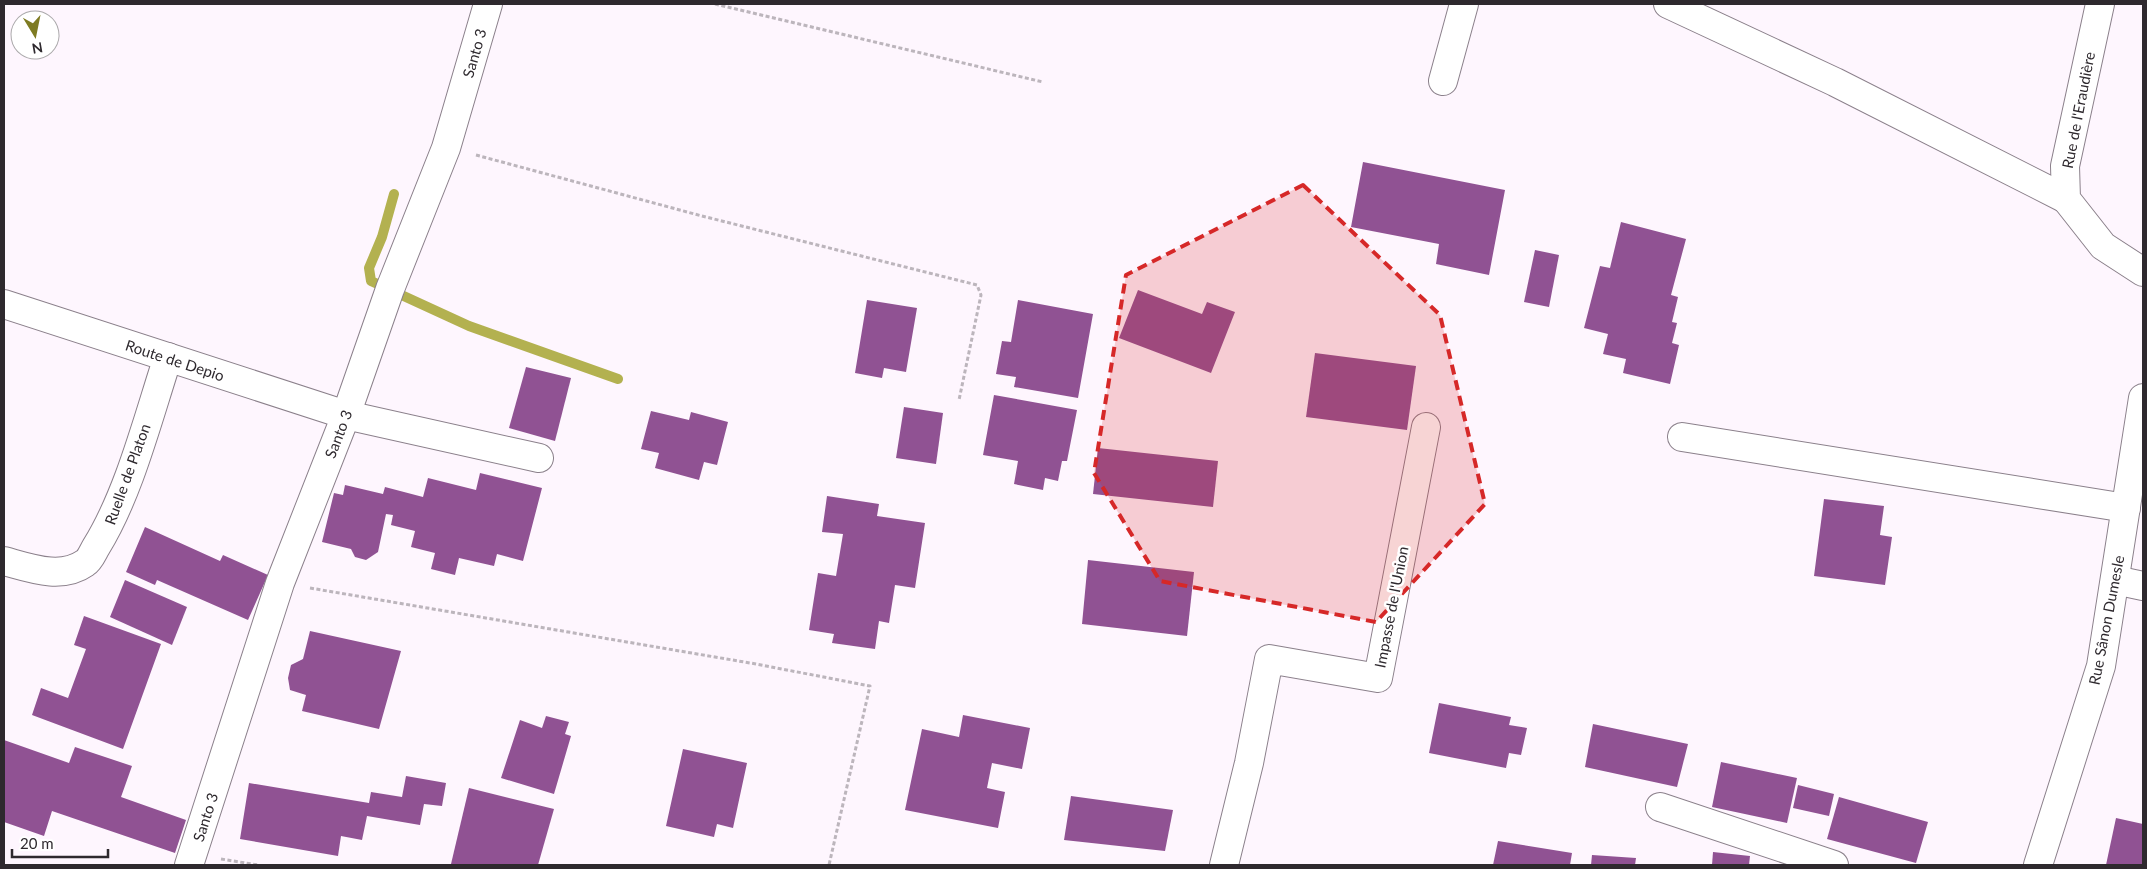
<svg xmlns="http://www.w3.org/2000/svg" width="2147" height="869" viewBox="0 0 2147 869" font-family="Lato,sans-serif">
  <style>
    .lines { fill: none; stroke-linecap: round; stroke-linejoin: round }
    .stream { stroke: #b3b150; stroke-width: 10 }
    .building { fill: #905293 }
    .minor-casing { stroke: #8b808b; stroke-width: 30 }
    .path { stroke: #bcb5bc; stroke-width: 3; stroke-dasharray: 4 2.5; stroke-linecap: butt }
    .minor { stroke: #fff; stroke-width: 28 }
    .marked { fill: #d62828; fill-opacity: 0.2; stroke: #d62828; stroke-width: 4; stroke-dasharray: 10 6; stroke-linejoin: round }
    .labels { text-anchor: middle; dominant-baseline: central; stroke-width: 5; stroke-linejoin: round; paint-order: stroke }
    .street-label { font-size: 15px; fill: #2e292e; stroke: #fff }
  </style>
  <rect width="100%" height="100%" fill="#fef6fe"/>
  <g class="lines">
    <path class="stream" d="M394 194 382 237 369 268 371 281 469 326 618 379"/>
  </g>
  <g class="building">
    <path d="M1363 162 1505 190 1489 275 1436 264 1439 244 1351 227Z"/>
    <path d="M1621 222 1686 239 1671 295 1678 297 1672 322 1677 323 1672 343 1679 345 1670 384 1623 373 1626 359 1603 354 1608 334 1584 328 1600 266 1610 268Z"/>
    <path d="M1535 250 1559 255 1549 307 1524 302Z"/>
    <path d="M1138 290 1202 314 1207 302 1235 312 1211 373 1119 338Z"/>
    <path d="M867 300 917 308 906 372 884 368 882 378 855 373Z"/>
    <path d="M1018 300 1093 314 1078 398 1014 387 1016 377 996 374 1002 341 1011 342Z"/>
    <path d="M1315 353 1416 366 1407 430 1306 417Z"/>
    <path d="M526 367 571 378 555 441 509 428Z"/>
    <path d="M994 395 1077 410 1067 461H1062L1058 481 1045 478 1043 490 1014 484 1018 461 983 455Z"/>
    <path d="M904 407 943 413 936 464 896 458Z"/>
    <path d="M651 411 689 420 691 412 728 422 717 465 704 462 699 480 655 468 659 453 641 449Z"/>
    <path d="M1098 448 1218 461 1213 507 1093 494Z"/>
    <path d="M480 473 542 488 523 561 497 554 494 566 459 558 455 575 431 569 435 553 411 547 415 531 391 525 393 515 386 514 378 552 366 560 355 557 351 549 322 542 334 493 343 495 345 485 383 494 385 487 423 497 428 478 476 490Z"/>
    <path d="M827 496 879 504 877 516 925 523 915 588 895 585 889 623 879 621 875 649 832 643 834 634 809 630 818 573 836 576 843 534 822 532Z"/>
    <path d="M1824 499 1884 506 1880 535 1892 537 1885 585 1814 576Z"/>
    <path d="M145 527 220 561 223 555 268 575 248 620 157 580 155 585 126 572Z"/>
    <path d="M1088 560 1194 572 1187 636 1082 624Z"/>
    <path d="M125 580 187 607 172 645 110 617Z"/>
    <path d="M84 616 161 644 123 749 32 715 41 688 68 698 86 649 74 645Z"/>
    <path d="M310 631 401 651 379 729 302 711 306 695 290 690 288 678 291 665 303 659Z"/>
    <path d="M1439 703 1511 717 1509 725 1527 728 1521 755 1509 753 1506 768 1429 753Z"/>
    <path d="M963 715 1030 728 1022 769 992 763 987 788 1005 792 998 828 905 810 922 729 959 737Z"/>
    <path d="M546 716 569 722 565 734 571 736 554 794 501 778 520 720 542 728Z"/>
    <path d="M1593 724 1688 744 1677 787 1585 767Z"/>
    <path d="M4 740 69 763 75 747 132 766 121 797 186 820 175 853 52 811 44 836 4 822Z"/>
    <path d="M683 749 747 763 733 828 717 824 714 837 666 826Z"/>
    <path d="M1721 762 1797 778 1787 823 1712 807Z"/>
    <path d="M406 776 446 783 442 806 424 804 420 825 367 816 362 840 341 836 338 856 240 839 249 783 369 803 371 792 402 797Z"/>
    <path d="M1798 785 1834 794 1829 816 1793 808Z"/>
    <path d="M469 788 554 809 538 865 451 864Z"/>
    <path d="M1071 796 1173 810 1165 851 1064 840Z"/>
    <path d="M1839 797 1928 822 1916 863 1827 839Z"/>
    <path d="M2116 818 2143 824V865H2106Z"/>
    <path d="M1498 841 1572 853 1570 865H1493Z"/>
    <path d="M1713 852 1750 856 1749 865H1712Z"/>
    <path d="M1592 855 1636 858 1635 865H1591Z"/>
  </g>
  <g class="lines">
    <g class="minor-casing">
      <g id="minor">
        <path d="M1668 4 1835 82 2066 199"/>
        <path d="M2100 4 2065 166 2066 199 2103 246 2143 272"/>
        <path d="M1443 81 1464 4"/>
        <path d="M4 304 346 415 539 458"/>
        <path d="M1682 437 2126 508"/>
        <path d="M4 561C30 568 61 580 85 563 90 560 93 552 96 547 129 494 148 418 168 357"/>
        <path d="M2115 580 2143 586"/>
        <path d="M1660 807 1834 865"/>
        <path d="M189 865 280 583 346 415 390 289 446 148 488 4"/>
        <path d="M1224 865 1249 763 1269 659 1378 678 1426 427"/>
        <path d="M2038 865 2101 666 2143 398"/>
      </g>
    </g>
    <g class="path">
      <path d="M715 4 1043 82"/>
      <path d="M476 155 702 216 977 285 981 295 959 400"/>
      <path d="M310 588 756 664 870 686 829 865"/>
      <path d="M221 859 258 865"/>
    </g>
    <use href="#minor" class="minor"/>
  </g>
  <path class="marked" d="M1303 185 1440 315 1485 504 1376 622 1160 581 1094 473 1126 275Z"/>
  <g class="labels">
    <g class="street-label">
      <text transform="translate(474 53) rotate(-74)">Santo 3</text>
      <text transform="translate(2078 110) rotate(-79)">Rue de l'Eraudière</text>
      <text transform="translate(175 360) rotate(18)">Route de Depio</text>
      <text transform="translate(338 434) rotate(-69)">Santo 3</text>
      <text transform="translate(127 474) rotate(-70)">Ruelle de Platon</text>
      <text transform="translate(1391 607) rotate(-79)">Impasse de l'Union</text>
      <text transform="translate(2106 620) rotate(-79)">Rue Sânon Dumesle</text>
      <text transform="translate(205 817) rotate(-72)">Santo 3</text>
    </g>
  </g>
  <rect width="2147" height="869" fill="none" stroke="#2e292e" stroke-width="10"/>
  <g transform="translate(35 35) rotate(170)"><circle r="24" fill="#ffffff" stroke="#aba9ab"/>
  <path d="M0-4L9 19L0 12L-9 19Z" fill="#7e7b22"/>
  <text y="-8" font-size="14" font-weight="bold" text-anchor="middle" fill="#2e292e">N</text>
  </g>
  <path d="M12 849v8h96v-8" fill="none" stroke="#2e292e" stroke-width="2.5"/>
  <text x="20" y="849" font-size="15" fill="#2e292e" stroke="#ffffff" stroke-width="4" paint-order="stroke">20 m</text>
</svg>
